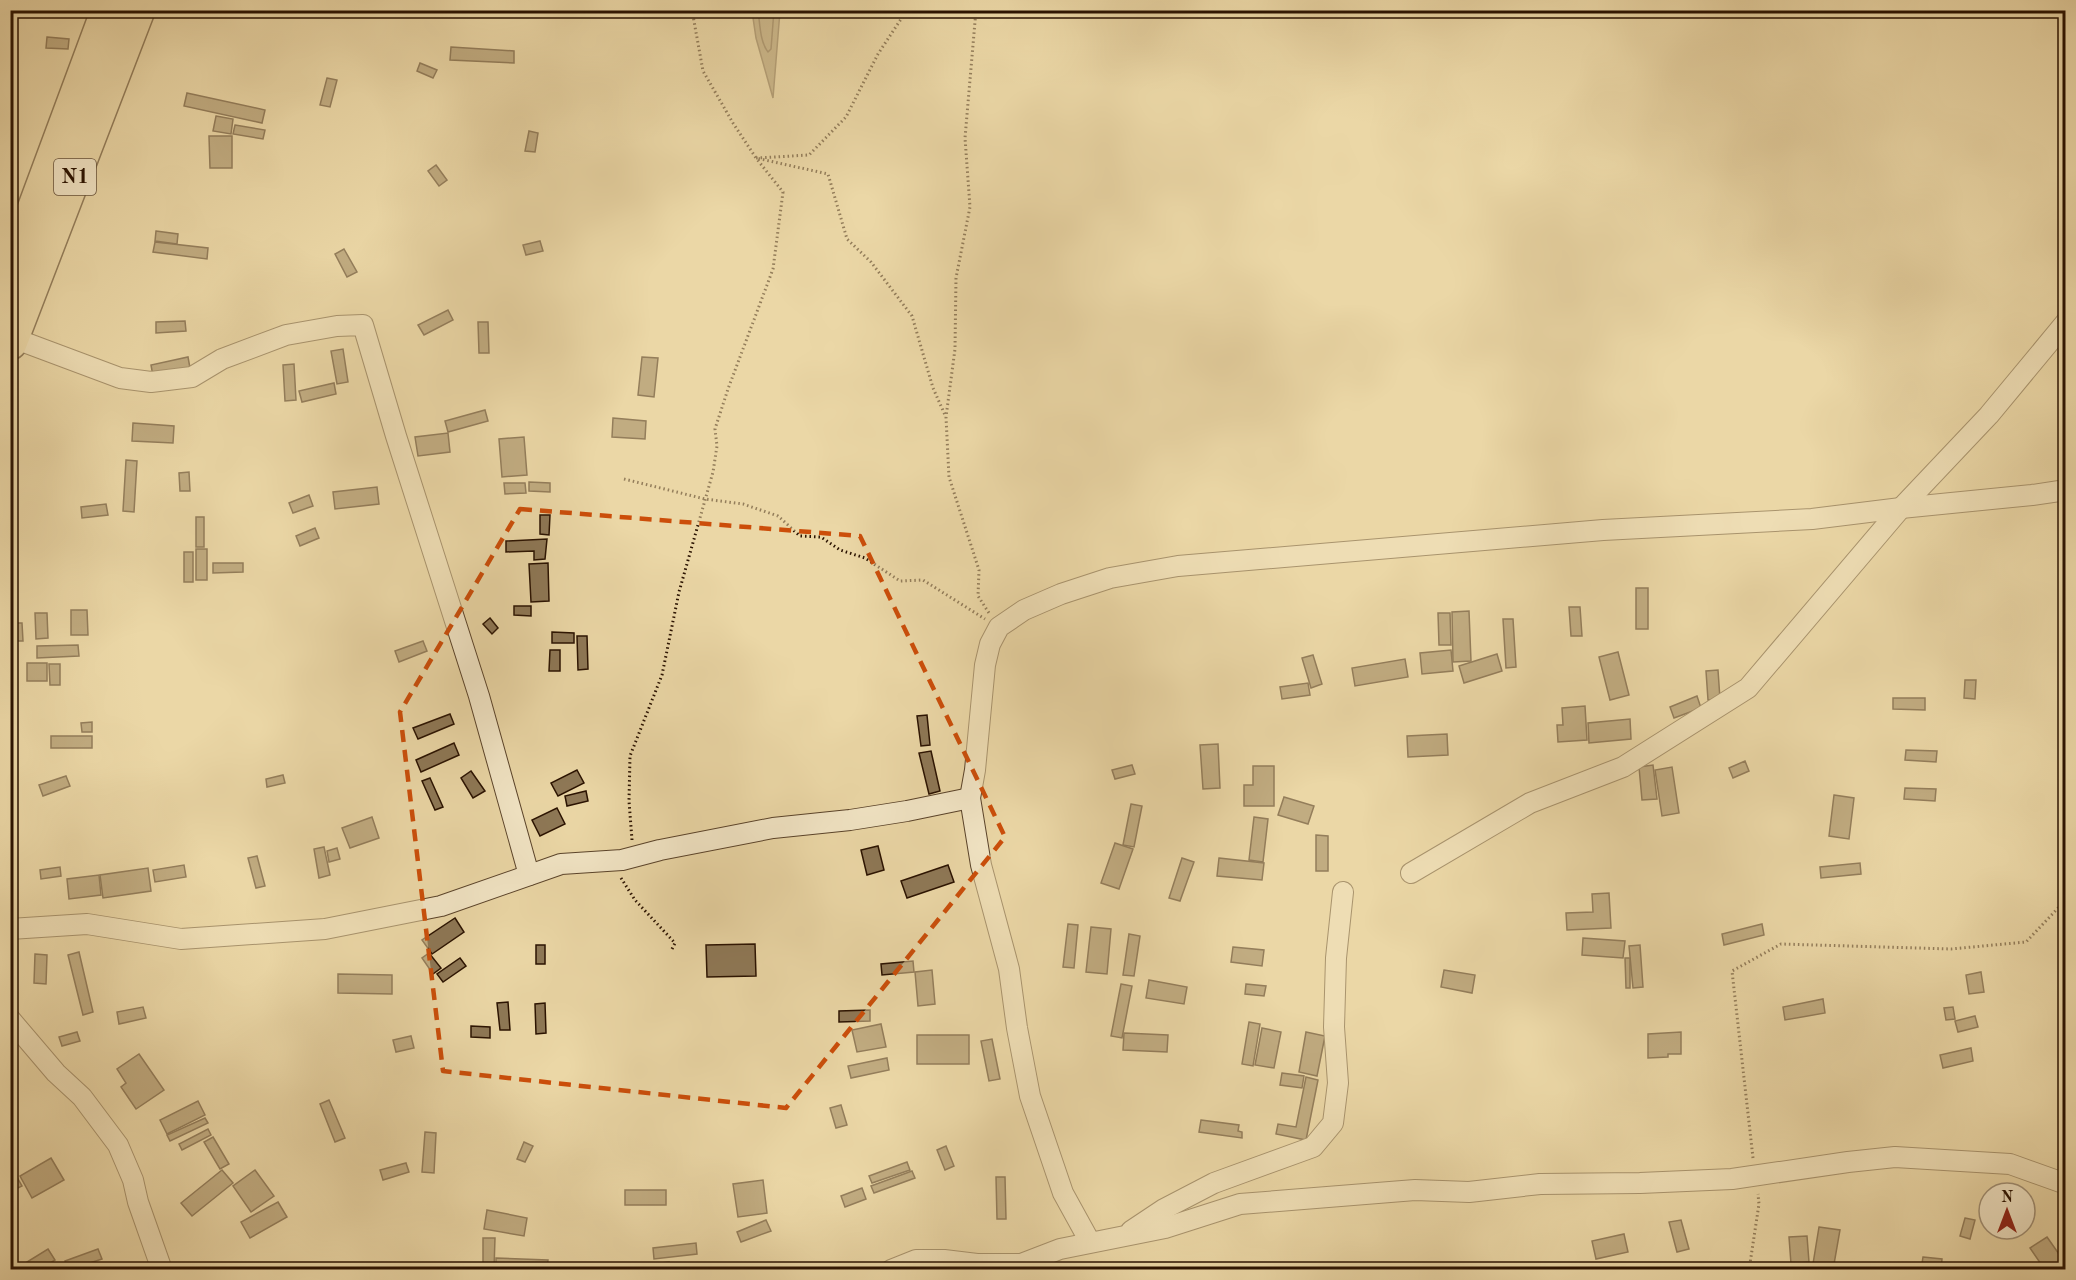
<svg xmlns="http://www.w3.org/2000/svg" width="2076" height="1280" viewBox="0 0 2076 1280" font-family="'Old Standard TT',serif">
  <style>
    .water { fill: #a9946e; stroke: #766042; stroke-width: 1.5 }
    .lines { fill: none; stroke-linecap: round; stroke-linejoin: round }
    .shore { stroke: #6a5337; stroke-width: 1.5 }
    .building { fill: #8e7856; stroke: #2a1200; stroke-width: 1.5 }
    .minor-casing { stroke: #5a432a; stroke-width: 22 }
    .trunk-casing { stroke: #2a1200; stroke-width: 36 }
    .path { stroke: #2a1200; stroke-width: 3; stroke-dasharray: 1.5 3; stroke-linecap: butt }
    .minor { stroke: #f2e5c5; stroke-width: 20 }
    .trunk { stroke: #ebd7a6; stroke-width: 33 }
    .marked { fill: none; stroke: #cc4e0a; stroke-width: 4.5; stroke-dasharray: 12 8; stroke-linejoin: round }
    .labels { text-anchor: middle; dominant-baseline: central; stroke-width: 4.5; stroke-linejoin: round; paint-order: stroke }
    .shield { fill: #f2e5c5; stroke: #66513b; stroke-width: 1.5 }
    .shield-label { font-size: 21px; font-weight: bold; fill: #2a1200 }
  </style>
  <rect width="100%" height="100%" fill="#ebd7a6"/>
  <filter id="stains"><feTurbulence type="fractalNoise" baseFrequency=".00333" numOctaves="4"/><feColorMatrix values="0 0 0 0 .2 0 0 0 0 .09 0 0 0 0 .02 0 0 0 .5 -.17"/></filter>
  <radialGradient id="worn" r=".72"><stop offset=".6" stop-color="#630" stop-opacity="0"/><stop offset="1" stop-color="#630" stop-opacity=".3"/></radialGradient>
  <path class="water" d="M752 11H780L773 98 756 38Z"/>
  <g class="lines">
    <path class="shore" d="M758 10C760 24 760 42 768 52L771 49 774 10"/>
  </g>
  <g class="building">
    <path d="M47 37 69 39 68 49 46 48Z"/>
    <path d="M451 47 514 51V63L450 60Z"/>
    <path d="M420 63 437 70 433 78 417 71Z"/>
    <path d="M327 78 337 80 330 107 320 105Z"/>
    <path d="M187 93 265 110 262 123 184 106Z"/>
    <path d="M216 116 233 119 231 134 213 131Z"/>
    <path d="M235 125 265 130 263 139 233 134Z"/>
    <path d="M529 131 538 133 535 152 525 151Z"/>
    <path d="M209 136H232V168H210Z"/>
    <path d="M436 165 447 180 439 186 428 171Z"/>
    <path d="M156 231 178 234 177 244 155 241Z"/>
    <path d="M540 241 543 251 526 255 523 245Z"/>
    <path d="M155 242 208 248 207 259 153 252Z"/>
    <path d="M344 249 357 272 347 277 335 254Z"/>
    <path d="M448 310 453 320 424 335 418 325Z"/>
    <path d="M185 321 186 331 156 333V322Z"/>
    <path d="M478 322H488L489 353H479Z"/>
    <path d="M343 349 348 382 337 384 331 351Z"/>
    <path d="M188 357 190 368 153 376 151 365Z"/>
    <path d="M642 357 658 358 654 397 638 395Z"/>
    <path d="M294 364 296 400 285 401 283 365Z"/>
    <path d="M334 383 336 394 302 402 299 391Z"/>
    <path d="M485 410 488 421 448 432 445 421Z"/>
    <path d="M613 418 646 421 645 439 612 437Z"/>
    <path d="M133 423 174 426 173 443 132 441Z"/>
    <path d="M448 433 450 452 418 456 415 437Z"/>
    <path d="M524 437 527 475 502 477 499 439Z"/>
    <path d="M126 460 137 461 134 512 123 511Z"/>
    <path d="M189 472 190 491H180L179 473Z"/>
    <path d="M529 482 550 483V492L529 491Z"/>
    <path d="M504 483H525L526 493 505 494Z"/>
    <path d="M377 487 379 504 335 509 333 492Z"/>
    <path d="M309 495 313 506 293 513 289 503Z"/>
    <path d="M106 504 108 515 82 518 81 507Z"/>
    <path d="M540 515H550L549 535 540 534Z"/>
    <rect x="196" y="517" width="8" height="30"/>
    <path d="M315 528 319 538 300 546 296 536Z"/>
    <path d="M547 539 545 559 534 560V551L506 552V541Z"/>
    <rect x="196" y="549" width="11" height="31"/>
    <rect x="184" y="552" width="9" height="30"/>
    <path d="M213 563H243V572L213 573Z"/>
    <path d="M548 563 549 601 531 602 529 564Z"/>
    <rect x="1636" y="588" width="12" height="41"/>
    <path d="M514 606H531V616L514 615Z"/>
    <path d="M1569 607H1580L1582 636H1571Z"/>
    <path d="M71 610H87L88 635H71Z"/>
    <path d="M1469 611 1471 661 1453 662 1452 612Z"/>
    <path d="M35 613H47L48 638 36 639Z"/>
    <path d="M1438 613H1450L1451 645H1439Z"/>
    <path d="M490 618 498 628 492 634 483 624Z"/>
    <path d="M1503 619H1513L1516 667 1506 668Z"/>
    <path d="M13 623H22L23 641H14Z"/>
    <path d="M552 632 574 633V643H552Z"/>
    <path d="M577 636H587L588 669 578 670Z"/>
    <path d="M423 641 427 651 399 662 395 651Z"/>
    <path d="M78 645 79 656 37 658V646Z"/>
    <path d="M550 650H560V671H549Z"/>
    <path d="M1451 650 1453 671 1422 674 1420 653Z"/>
    <path d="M1618 652 1629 695 1610 700 1599 657Z"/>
    <path d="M1497 654 1502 671 1464 683 1459 666Z"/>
    <path d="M1313 655 1322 684 1311 688 1302 658Z"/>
    <path d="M1405 659 1408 677 1355 686 1352 668Z"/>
    <rect x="27" y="663" width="20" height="18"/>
    <path d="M49 664H60V685H50Z"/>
    <path d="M1718 670 1720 699 1708 700 1706 671Z"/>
    <path d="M1965 680H1976L1975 699 1964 698Z"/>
    <path d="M1308 683 1310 695 1282 699 1280 687Z"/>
    <path d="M1697 696 1701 708 1674 718 1670 707Z"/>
    <path d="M1893 698H1925V710L1893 709Z"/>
    <path d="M1585 706 1587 740 1558 742 1557 725H1563L1562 708Z"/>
    <path d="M450 714 454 724 418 739 413 728Z"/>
    <path d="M927 715 930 745 921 746 917 716Z"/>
    <path d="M1630 719 1631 739 1589 743 1588 723Z"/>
    <path d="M92 722V732H82L81 723Z"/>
    <path d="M1447 734 1448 755 1408 757 1407 736Z"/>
    <rect x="51" y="736" width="41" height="12"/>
    <path d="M454 743 459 755 421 772 416 760Z"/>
    <path d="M1218 744 1220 788 1203 789 1200 745Z"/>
    <path d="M1906 750 1937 751 1936 762 1905 760Z"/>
    <path d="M931 751 940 791 929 794 919 753Z"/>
    <path d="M1745 761 1749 771 1733 778 1729 768Z"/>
    <path d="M1132 765 1135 774 1115 779 1112 770Z"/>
    <path d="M1653 765 1657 799 1642 800 1639 767Z"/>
    <path d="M1253 766H1274V806H1244V785H1253Z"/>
    <path d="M1672 767 1679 813 1662 816 1655 770Z"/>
    <path d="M577 770 584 783 558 796 551 783Z"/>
    <path d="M471 771 485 791 473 798 461 778Z"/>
    <path d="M283 775 285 783 267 787 266 779Z"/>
    <path d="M66 776 70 786 43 796 39 785Z"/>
    <path d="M430 778 443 807 435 810 422 781Z"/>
    <path d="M1905 788 1936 789 1935 801 1904 799Z"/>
    <path d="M586 791 588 801 567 806 565 796Z"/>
    <path d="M1834 795 1854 798 1849 839 1829 836Z"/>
    <path d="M1284 797 1314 806 1308 824 1278 815Z"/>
    <path d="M1131 804 1142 806 1134 847 1123 845Z"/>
    <path d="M557 808 565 824 540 836 532 820Z"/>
    <path d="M372 817 379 838 350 848 342 828Z"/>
    <path d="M1254 817 1268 819 1263 862 1249 860Z"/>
    <path d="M1316 835 1328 836V871H1316Z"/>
    <path d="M1115 843 1133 849 1119 889 1101 883Z"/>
    <path d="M878 846 884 870 867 875 861 850Z"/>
    <path d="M324 847 330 875 319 878 314 849Z"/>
    <path d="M337 848 340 859 329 862 327 851Z"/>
    <path d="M257 856 265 886 256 888 248 858Z"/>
    <path d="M1182 858 1194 862 1180 901 1169 898Z"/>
    <path d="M1219 858 1264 863 1262 880 1217 876Z"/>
    <path d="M1860 863 1861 874 1821 878 1820 867Z"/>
    <path d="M184 865 186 877 155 882 153 870Z"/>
    <path d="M948 865 954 882 907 898 901 881Z"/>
    <path d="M60 867 61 876 41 879 40 870Z"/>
    <path d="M148 868 151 891 103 898 100 875Z"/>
    <path d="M99 875 101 895 69 899 67 879Z"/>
    <path d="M1609 893 1611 928 1567 930 1566 913 1593 912 1592 894Z"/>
    <path d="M455 918 464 932 432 954 422 940Z"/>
    <path d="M1068 924 1078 925 1074 968 1063 967Z"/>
    <path d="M1762 924 1764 935 1724 945 1722 934Z"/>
    <path d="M1091 927 1111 929 1107 974 1086 972Z"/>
    <path d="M1129 934 1140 936 1134 976 1123 975Z"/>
    <path d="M1583 938 1625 941 1623 958 1582 955Z"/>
    <path d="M755 944 756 976 707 977 706 945Z"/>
    <rect x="536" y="945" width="9" height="19"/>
    <path d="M1640 945 1643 987 1633 988 1629 946Z"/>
    <path d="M1233 947 1264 950 1262 966 1231 962Z"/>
    <path d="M79 952 93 1012 83 1015 68 955Z"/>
    <path d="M429 953 441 968 433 974 422 958Z"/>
    <path d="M35 954 47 955 46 984 34 983Z"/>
    <path d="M460 958 466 966 443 982 437 974Z"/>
    <path d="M1625 958H1630V988H1626Z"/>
    <path d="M913 961 914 972 882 975 881 964Z"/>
    <path d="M932 970 935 1004 918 1006 915 972Z"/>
    <path d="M1444 970 1475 975 1472 993 1441 987Z"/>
    <path d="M1981 972 1984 992 1969 994 1966 975Z"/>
    <path d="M338 974 392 975V994L338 993Z"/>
    <path d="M1149 980 1187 987 1184 1004 1146 998Z"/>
    <path d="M1121 984 1132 986 1122 1038 1111 1036Z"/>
    <path d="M1246 984 1266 986 1264 996 1245 994Z"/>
    <path d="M1823 999 1825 1013 1785 1020 1783 1007Z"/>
    <path d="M508 1002 510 1030H500L497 1003Z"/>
    <path d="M545 1003 546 1033 536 1034 535 1004Z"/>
    <path d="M143 1007 146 1018 119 1024 117 1012Z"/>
    <path d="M1953 1007 1955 1019 1946 1020 1944 1008Z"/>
    <path d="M870 1010V1021L839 1022V1011Z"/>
    <path d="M1975 1016 1978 1027 1958 1032 1955 1021Z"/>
    <path d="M1249 1022 1260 1024 1253 1066 1242 1064Z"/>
    <path d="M881 1024 886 1047 857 1052 852 1030Z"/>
    <path d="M471 1026 490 1027V1038L471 1037Z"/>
    <path d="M1262 1028 1281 1032 1274 1068 1255 1065Z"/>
    <path d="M77 1032 80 1041 62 1046 59 1037Z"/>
    <path d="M1306 1032 1325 1036 1317 1076 1299 1072Z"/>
    <path d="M1681 1032V1054H1668V1057L1648 1058V1034Z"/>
    <path d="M1124 1033 1168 1035 1167 1052 1123 1050Z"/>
    <rect x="917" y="1035" width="52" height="29"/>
    <path d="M411 1036 414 1048 396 1052 393 1040Z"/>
    <path d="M992 1039 1000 1079 989 1081 981 1041Z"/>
    <path d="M1971 1048 1973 1061 1943 1068 1940 1055Z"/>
    <path d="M139 1054 164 1090 136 1109 121 1087 126 1083 117 1069Z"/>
    <path d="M887 1058 889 1070 851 1078 848 1066Z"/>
    <path d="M1282 1073 1304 1076 1302 1088 1280 1085Z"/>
    <path d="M1306 1077 1318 1080 1306 1140 1276 1134 1278 1124 1296 1127Z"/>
    <path d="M329 1100 345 1138 335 1142 320 1104Z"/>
    <path d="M198 1101 205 1115 167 1134 160 1120Z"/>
    <path d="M841 1105 847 1125 836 1128 830 1108Z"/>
    <path d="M205 1118 208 1123 170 1141 167 1135Z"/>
    <path d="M1201 1120 1239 1125 1238 1131 1242 1132V1138L1199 1132Z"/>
    <path d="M208 1129 211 1135 182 1150 179 1144Z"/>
    <path d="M425 1132 436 1133 434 1173 422 1172Z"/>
    <path d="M213 1137 229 1164 220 1169 204 1142Z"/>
    <path d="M524 1142 533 1146 525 1162 517 1159Z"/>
    <path d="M946 1146 954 1166 945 1170 937 1150Z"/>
    <path d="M51 1158 64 1180 32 1198 20 1176Z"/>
    <path d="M907 1162 910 1170 872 1183 869 1176Z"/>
    <path d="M406 1163 409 1172 383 1180 380 1170Z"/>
    <path d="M10 1165 22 1186 10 1192Z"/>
    <path d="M222 1170 233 1183 192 1216 181 1203Z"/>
    <path d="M255 1170 274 1196 251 1212 233 1186Z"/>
    <path d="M912 1171 915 1178 874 1193 871 1186Z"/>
    <path d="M996 1177H1005L1006 1219H997Z"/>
    <path d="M763 1180 767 1213 738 1217 733 1184Z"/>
    <path d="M862 1188 866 1199 845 1207 841 1196Z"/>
    <rect x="625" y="1190" width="41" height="15"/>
    <path d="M278 1202 287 1217 250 1238 241 1222Z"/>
    <path d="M487 1210 527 1218 524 1236 484 1229Z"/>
    <path d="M1965 1218 1975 1220 1970 1239 1960 1236Z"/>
    <path d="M766 1220 771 1231 741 1242 737 1232Z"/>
    <path d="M1681 1220 1689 1249 1677 1252 1669 1222Z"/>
    <path d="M1819 1227 1840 1230 1833 1270H1812Z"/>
    <path d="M1624 1234 1628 1252 1596 1259 1592 1241Z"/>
    <path d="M1807 1236 1809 1262 1791 1264 1789 1237Z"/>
    <path d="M2047 1237 2066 1264V1270H2045L2030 1248Z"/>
    <path d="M483 1238H495L494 1269H483Z"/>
    <path d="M696 1243 697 1254 654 1259 653 1248Z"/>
    <path d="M48 1249 55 1260 39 1270H14Z"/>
    <path d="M98 1249 102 1259 68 1270 65 1261Z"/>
    <path d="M1923 1257 1942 1259 1941 1270H1921Z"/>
    <path d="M496 1258 548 1260 547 1270 496 1269Z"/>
    <path d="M669 1262V1270H632V1266Z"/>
  </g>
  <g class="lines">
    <g class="minor-casing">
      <g id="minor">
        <path d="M13 338 120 378 151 382 192 377 222 359 286 335 337 326 363 325 396 436 479 696 529 875"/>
        <path d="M1411 873 1530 803 1623 767 1748 688 1901 508 1989 415 2066 322"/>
        <path d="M10 929 87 924 181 939 325 929 441 906 561 864 622 860 660 850 773 828 850 820 907 811 970 798"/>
        <path d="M10 1019 56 1073 82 1097 118 1145 133 1180 138 1202 162 1270"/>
        <path d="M1131 1231 1164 1209 1214 1183 1313 1147 1333 1123 1338 1083 1334 1027 1336 958 1343 892"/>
        <path d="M1090 1242 1063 1193 1030 1096 1017 1028 1009 969 981 865 970 798 975 770 985 665 990 644 999 627 1024 610 1061 594 1110 578 1178 566 1603 530 1812 519 1901 508 2032 495 2066 490"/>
        <path d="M891 1270 916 1260H944L977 1264H1021L1060 1249 1165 1228 1240 1204 1415 1190 1469 1192 1540 1184 1640 1183 1732 1179 1848 1162 1895 1157 2010 1164 2066 1184"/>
      </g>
    </g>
    <g class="trunk-casing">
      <g id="trunk">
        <path d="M10 274 108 10"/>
        <path d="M10 343 138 10"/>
      </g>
    </g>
    <g class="path">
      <path d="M692 10 703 71 733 123 756 158 828 174 847 239 871 262 912 316 933 388 945 415"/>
      <path d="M976 10 965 138 970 207 956 278 955 349 946 417 949 477 979 570 978 596 989 613"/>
      <path d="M624 479 705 499 743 504 778 516 800 536 821 537 840 550 865 558 900 581 923 580 985 619"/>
      <path d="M632 840 629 801 630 756 662 675 679 592 713 472 717 446 715 429 728 389 773 269 783 192 756 158 809 155 846 117 878 54 907 10"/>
      <path d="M621 878 635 900 675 943 672 949"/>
      <path d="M1753 1158 1732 971 1781 944 1951 949 2026 942 2060 906"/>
      <path d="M1749 1270 1759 1204 1758 1194"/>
    </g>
    <use href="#minor" class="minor"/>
    <use href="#trunk" class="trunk"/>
  </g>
  <path d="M0 0H2076V1280H0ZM520 509 860 536 1005 837 786 1108 443 1071 400 712Z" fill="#ebd7a6" fill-opacity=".55" fill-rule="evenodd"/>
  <path class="marked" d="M520 509 860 536 1005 837 786 1108 443 1071 400 712Z"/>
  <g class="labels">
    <rect class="shield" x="54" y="159" width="42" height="36" rx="4.5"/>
    <g class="shield-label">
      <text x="75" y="177">N1</text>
    </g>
  </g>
  <rect width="2076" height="1280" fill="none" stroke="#ebd7a6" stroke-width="36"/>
  <rect x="12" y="12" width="2052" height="1256" fill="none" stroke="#2a1200" stroke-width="3"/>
  <rect x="18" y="18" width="2040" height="1244" fill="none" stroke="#2a1200" stroke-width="1.5"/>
  <g transform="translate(2007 1211)"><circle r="28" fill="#f2e5c5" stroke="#a29176" stroke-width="1.5"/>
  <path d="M0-4.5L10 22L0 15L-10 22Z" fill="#8f2418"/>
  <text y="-9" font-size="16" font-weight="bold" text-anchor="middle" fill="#2a1200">N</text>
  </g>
  <rect width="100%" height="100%" filter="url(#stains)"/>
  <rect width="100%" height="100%" fill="url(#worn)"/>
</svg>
